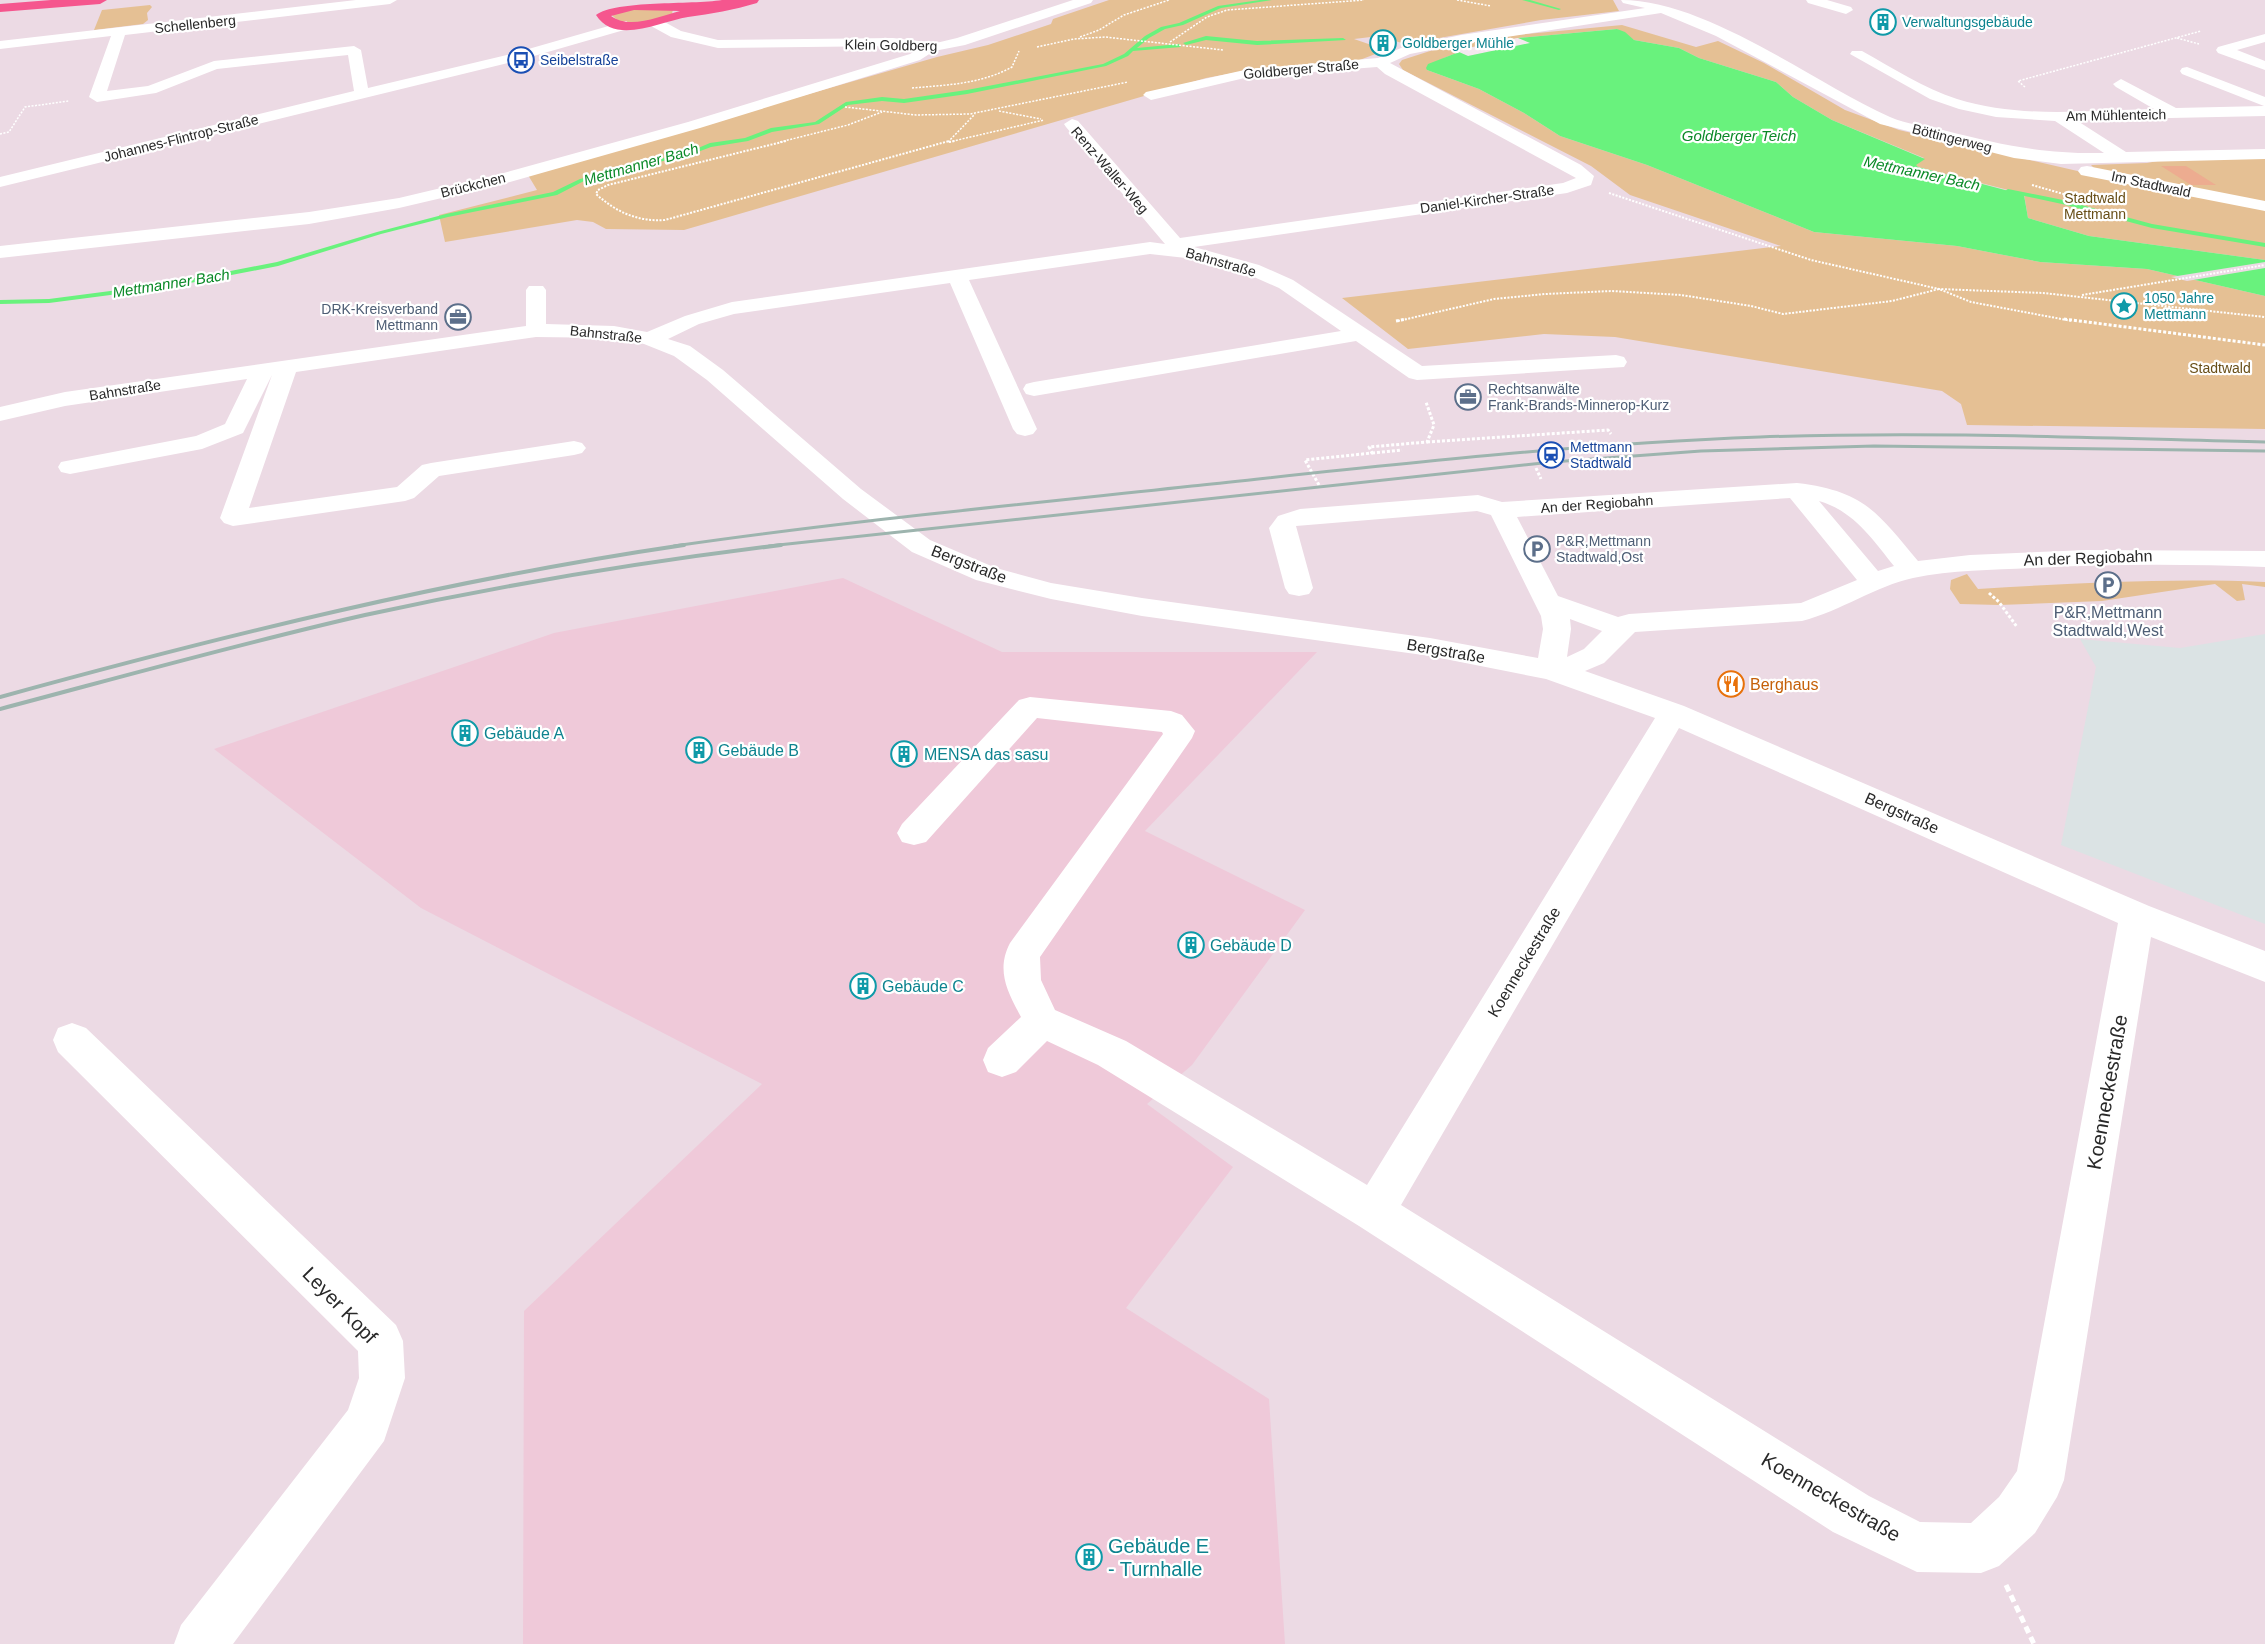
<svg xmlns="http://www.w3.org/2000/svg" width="2265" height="1644" viewBox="0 0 2265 1644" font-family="Arial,sans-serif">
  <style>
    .industrial { fill: #dbe3e4 }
    .education { fill: #efc9d9 }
    .green { fill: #e5c094 }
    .pitch { fill: #edac90 }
    .plaza { fill: #f4e8ee }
    .water { fill: #69f27d }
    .pier { fill: #ecdae4 }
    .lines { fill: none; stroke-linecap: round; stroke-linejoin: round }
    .stream { fill: #69f27d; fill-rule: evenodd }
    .path-far3 { stroke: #fff; stroke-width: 1.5; stroke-dasharray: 2 1.5; stroke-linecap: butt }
    .path-far2 { stroke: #fff; stroke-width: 2; stroke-dasharray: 2 1.5; stroke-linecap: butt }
    .path-far1 { stroke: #fff; stroke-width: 3; stroke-dasharray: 3 2; stroke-linecap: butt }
    .path { stroke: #fff; stroke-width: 5; stroke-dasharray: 7 4.5; stroke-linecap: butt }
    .minor { fill: #fff; fill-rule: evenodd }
    .major { fill: #f5568e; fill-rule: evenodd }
    .rail-far1 { stroke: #9db4ae; stroke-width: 3 }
    .rail { stroke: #9db4ae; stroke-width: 4 }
    .labels { text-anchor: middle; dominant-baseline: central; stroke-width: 4.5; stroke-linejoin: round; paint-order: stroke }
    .far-culture-label { font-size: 14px; fill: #0d838f; stroke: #fff; text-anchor: start }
    .far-street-label { font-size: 14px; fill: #292929; stroke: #fff }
    .far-transit-label { font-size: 14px; fill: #164399; stroke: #fff; text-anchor: start }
    .far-park-label { font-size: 14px; fill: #684e17; stroke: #fff }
    .far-service-label { font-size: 14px; fill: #4e5e75; stroke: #fff; text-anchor: start }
    .far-water-label { font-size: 15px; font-style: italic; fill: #0a8927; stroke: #fff }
    .street-label { font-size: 16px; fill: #292929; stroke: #fff }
    .service-label { font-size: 16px; fill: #4e5e75; stroke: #fff }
    .food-label { font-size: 16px; fill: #c56008; stroke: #fff; text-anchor: start }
    .culture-label { font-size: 16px; fill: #0d838f; stroke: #fff; text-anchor: start }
    .near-street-label { font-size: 20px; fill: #292929; stroke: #fff }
    .near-culture-label { font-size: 20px; fill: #0d838f; stroke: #fff; text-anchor: start }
  </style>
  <rect width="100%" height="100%" fill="#ecdae4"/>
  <path class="industrial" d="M2265 634V924L2061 845 2096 667 2080 639 2180 648Z"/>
  <path class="education" d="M843 578 1002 652H1317L1145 831 1305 910 1192 1065 1147 1104 1233 1167 1126 1308 1269 1399 1285 1644H523L524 1311 762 1084 421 908 214 749 554 633Z"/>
  <g class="green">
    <path d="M1109 0H1613L1619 11 1541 20 1405 44 1379 36 1354 39 1386 50 1357 61 1239 72 1206 78 684 230 606 229 593 222 577 220 445 242 439 215 537 190 528 175 937 57 988 45 1051 24 1053 19Z"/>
    <path d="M150 5 152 7 147 13 148 20 143 24 94 30 102 10Z"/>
    <path d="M673 9 672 14C655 19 624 31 612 15L618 10Z"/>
    <path d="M1622 25 1696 47 1718 41 1764 63 1845 110 1899 130 2177 194 2265 208V260L2089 236 2028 218 2024 194 1918 167 1915 165 1924 158 1832 120 1793 97 1776 82 1699 58 1679 48 1634 40 1617 29 1518 38 1457 50 1459 52 1444 58 1427 70 1479 89 1524 113 1560 136 1647 165 1814 232 1957 246 2040 262 2147 269 2265 296V429L1967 425 1961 404 1942 391 1615 337 1544 334 1408 349 1342 298 1781 246 1630 195 1591 166 1403 70 1399 64 1402 60 1430 51 1505 36Z"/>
    <path d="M2265 157V204L2097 171 2091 165 2147 163 2163 160Z"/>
    <path d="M1967 574 1978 589C2074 583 2169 578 2265 582V587L2242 584 2245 600 2237 601 2215 584 2102 601 1999 605 1960 604 1950 589 1951 580Z"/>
  </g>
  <path class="pitch" d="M2161 166H2186L2216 185H2191Z"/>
  <path class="plaza" d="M1518 38 1532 43 1468 56 1456 51Z"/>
  <path class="water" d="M1617 29 1625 32 1634 40 1679 48 1699 58 1776 82 1793 97 1832 120 1925 159 1916 165 1918 167 2024 195 2028 218 2089 236 2265 260V296L2147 269 2040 262 1957 246 1814 232 1647 165 1560 136 1524 113 1479 89 1427 70 1426 68 1428 64 1459 52 1468 56 1530 43 1518 38Z"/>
  <path class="pier" d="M2265 262V268L2187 281 2171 277Z"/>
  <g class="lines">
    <g class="stream">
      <path d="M1260 0H1272L1221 8 1183 25 1165 29 1149 38 1137 48 1179 44 1181 47 1133 51 1128 56 1106 66 967 94 904 103 882 101 848 105 819 124 772 132 748 141 711 147 695 153 584 181 557 195 448 217 381 234 278 266 164 288 49 303 0 304V300L49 299 164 284 277 262 377 232 446 214 553 192 580 179 691 151 710 143 745 138 771 128 815 122 846 102 882 97 904 99 967 90 1103 64 1124 54 1145 36 1161 27 1179 23 1218 6Z"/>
      <path d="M1522 0H1530L1561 9 1559 10Z"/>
      <path d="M1206 36 1257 41 1343 38 1346 40 1257 45 1206 40 1186 45 1183 43Z"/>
      <path d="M2008 189 2063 200 2152 224 2265 243V247L2152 228 2062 204 2006 192 2005 191Z"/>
    </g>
    <g class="path-far3">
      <path d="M1457 0 1491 6"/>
      <path d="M1080 37 1099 30 1124 15 1169 0"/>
      <path d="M2177 38 2199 44"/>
      <path d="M1170 42 1207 17 1227 10 1364 0"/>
      <path d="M1037 47 1074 39 1105 37 1223 50"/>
      <path d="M2025 87 2018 81 2201 31"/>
      <path d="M912 88C947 85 981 84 1012 67L1019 51"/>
      <path d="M845 107 916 115 970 114 1128 82"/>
      <path d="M999 111 1041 119"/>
      <path d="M0 134 9 132 25 107 69 101"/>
      <path d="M780 142 848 125 882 112"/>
      <path d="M948 142 975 114"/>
      <path d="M949 142 1044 120"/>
    </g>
    <g class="path-far2">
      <path d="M786 141 608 185 598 190 596 194C616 212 638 222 665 220L949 141"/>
      <path d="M949 142 955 141"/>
      <path d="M2032 185 2074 197"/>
      <path d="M1609 193 1811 260 1939 289 2043 293 2265 317"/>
      <path d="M2082 295 2265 265"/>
      <path d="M1398 321 1494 299 1545 294 1612 291 1681 295 1751 306 1783 314 1892 301 1939 289 1971 302 2072 321"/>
    </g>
    <g class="path-far1">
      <path d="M2064 319 2265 345"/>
      <path d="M1396 321 1406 319"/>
      <path d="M1427 442 1608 430 1611 434"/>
      <path d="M1372 453 1402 450"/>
      <path d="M1536 468 1541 479"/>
      <path d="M1319 485 1305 460 1372 453 1369 447 1427 442 1434 425 1426 402"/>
      <path d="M1989 593 1999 602 2017 627"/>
    </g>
    <path class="path" d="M2006 1585 2034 1644"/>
    <g class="minor">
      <path d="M356 0H397L390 4 125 35 107 91 148 86 214 61 354 46 361 50 368 88 511 54 626 21 633 25 631 28 520 60 0 187V177L354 91 348 55 217 69 156 93 97 102 89 97 111 36 0 49V41Z"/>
      <path d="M1073 0H1093L1091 3 965 45 934 51 920 60 700 128 510 182 399 208 309 224 0 258V246L309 212 399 198 500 174 688 122 910 54 918 49 893 46 718 48 671 37 651 26 649 23 651 20H661L681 31 718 40 893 38 936 43 957 38Z"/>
      <path d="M1621 0C1707 0 1812 82 1890 117 1906 124 1926 126 1943 130 2001 145 2043 154 2104 153L2055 121 1996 117 1959 109 1930 99 1850 54 1852 51H1862C1893 68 1923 88 1957 99 2020 119 2089 110 2154 109L2116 87 2113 84 2121 79 2176 108 2264 106 2182 74 2180 71 2182 68 2187 67 2265 97V116L2076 120 2126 152 2265 149V159L2061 164 2014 158 1880 124 1716 36 1661 13 1461 44 1410 54 1390 63 1581 165 1594 176 1591 185 1567 193 1194 247 1259 265 1293 280 1422 366 1616 355 1624 357 1627 362 1624 367 1417 380 1409 378 1356 341 1034 396 1026 394 1023 389 1026 384 1034 382 1341 331 1279 288 1245 273 1195 259 1150 254 969 280 1037 429 1033 434 1025 436 1017 434 1013 429 950 283 734 314 699 324 668 339 690 346 723 370 861 489 930 540 996 568 1051 583 1142 598 1430 638 1538 658 1543 629 1541 616 1491 515 1477 511 1296 526 1313 588 1309 594 1299 596 1289 594 1285 588 1269 528 1278 516 1300 509 1478 495 1502 502 1797 483C1864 491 1877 512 1918 561L1970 555 2087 550 2265 551V567C2187 564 2109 564 2031 568 1992 570 1952 570 1913 578 1876 586 1841 611 1802 621L1635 632 1604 663 1585 671 1684 706 2149 906 2265 951V982L2151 937 2064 1480 2057 1497 2035 1533 1999 1566 1981 1573 1917 1572 1833 1532 1359 1226 1098 1065 1047 1041 1016 1072 1002 1077 988 1072 983 1060 988 1048 1021 1017C1007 991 996 970 1010 943L1163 734 1162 732 1037 718 926 842 914 845 902 842 897 833 902 824 1019 700 1030 697 1171 711 1182 715 1195 731 1192 738 1040 957 1041 980 1055 1010 1126 1041 1367 1185 1655 718 1546 679 1430 656 1142 616 1051 599 976 580 912 552 843 499 707 380 674 356 644 344 614 338 536 337 296 372 249 508 397 487 422 465 431 463 574 441 582 443 586 448 582 453 574 455 439 476 414 498 405 501 233 526 224 523 220 518 272 375 243 433 202 449 70 474 61 472 58 467 61 462 196 436 225 424 247 379 65 406 0 421V407L65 392 526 326V290L529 286H543L546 290V324L614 326 647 332 685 316 732 302 1150 242 1165 244 1066 127 1064 124 1072 119 1078 121 1180 238 1563 183 1576 178 1385 74 1377 67 1249 77 1151 100 1143 95 1146 92 1249 69 1378 58 1401 48 1461 35 1645 8 1623 3ZM1790 498 1857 580 1801 603 1629 614 1618 617 1558 596 1517 517ZM1819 501C1854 511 1873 540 1894 566L1878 571ZM1570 619 1602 631 1584 649 1567 657 1571 629ZM1679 728 2118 923 2017 1471 1999 1497 1971 1523 1920 1522 1869 1496 1401 1205Z"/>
      <path d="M1806 0H1827L1851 7 1853 10 1846 14 1808 3Z"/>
      <path d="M2265 34V42L2237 50 2265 61V70L2218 53 2216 50 2218 47Z"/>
      <path d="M2087 166 2265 201V211L2081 175 2078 171 2081 167Z"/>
      <path d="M72 1023 86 1028 396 1325 403 1341 405 1378 384 1441 233 1644H174L181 1625 348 1410 359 1378 358 1351 58 1052 53 1040 58 1028Z"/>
    </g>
    <g class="major">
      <path d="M51 0H107L100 4 0 12V4Z"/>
      <path d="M722 0H759L757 3C734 10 711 14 688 17 661 21 616 46 596 15 616 0 691 5 722 0ZM634 10 680 11C660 16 630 30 611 16Z"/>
    </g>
    <g class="rail-far1">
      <path d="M674 546C846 521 1019 505 1192 486 1381 466 1570 444 1760 437 1928 431 2097 438 2265 442"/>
      <path d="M769 546 1552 462 1701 451 1874 446 2265 451"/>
    </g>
    <g class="rail">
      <path d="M0 697C225 635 453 579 684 545"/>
      <path d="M0 709C121 677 242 643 365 615 502 585 642 562 781 545"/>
    </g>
  </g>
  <defs>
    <g id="building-ring" transform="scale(1.35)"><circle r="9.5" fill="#fff" stroke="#0f9aa8" stroke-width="1.5"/><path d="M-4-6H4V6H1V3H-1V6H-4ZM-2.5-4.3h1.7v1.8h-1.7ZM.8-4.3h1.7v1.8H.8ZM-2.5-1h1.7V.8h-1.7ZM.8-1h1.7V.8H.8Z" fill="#0f9aa8"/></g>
    <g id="bus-ring" transform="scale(1.35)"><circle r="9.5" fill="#fff" stroke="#1a4fb4" stroke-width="1.5"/><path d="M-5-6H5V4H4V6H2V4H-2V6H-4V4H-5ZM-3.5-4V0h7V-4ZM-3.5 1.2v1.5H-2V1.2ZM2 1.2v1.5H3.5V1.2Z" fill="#1a4fb4"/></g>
    <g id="sight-ring" transform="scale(1.35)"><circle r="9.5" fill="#fff" stroke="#0f9aa8" stroke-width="1.5"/><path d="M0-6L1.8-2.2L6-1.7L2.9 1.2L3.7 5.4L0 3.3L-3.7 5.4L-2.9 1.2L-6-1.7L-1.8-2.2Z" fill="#0f9aa8"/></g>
    <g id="office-ring" transform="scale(1.35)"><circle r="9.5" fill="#fff" stroke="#5c6f8a" stroke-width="1.5"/><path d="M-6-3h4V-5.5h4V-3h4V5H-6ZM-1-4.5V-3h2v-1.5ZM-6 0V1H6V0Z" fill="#5c6f8a"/></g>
    <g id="station-ring" transform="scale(1.35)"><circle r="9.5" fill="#fff" stroke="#1a4fb4" stroke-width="1.5"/><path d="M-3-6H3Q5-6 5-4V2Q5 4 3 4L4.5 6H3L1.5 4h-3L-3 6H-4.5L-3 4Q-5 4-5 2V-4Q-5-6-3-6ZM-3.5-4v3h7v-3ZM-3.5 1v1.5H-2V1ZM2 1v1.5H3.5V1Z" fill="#1a4fb4"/></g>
    <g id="parking-ring" transform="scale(1.35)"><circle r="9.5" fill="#fff" stroke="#5c6f8a" stroke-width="1.5"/><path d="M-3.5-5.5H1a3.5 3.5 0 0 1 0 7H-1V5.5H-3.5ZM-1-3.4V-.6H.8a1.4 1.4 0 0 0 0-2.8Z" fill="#5c6f8a"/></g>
    <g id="restaurant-ring" transform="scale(1.35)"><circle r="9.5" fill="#fff" stroke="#e8710a" stroke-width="1.5"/><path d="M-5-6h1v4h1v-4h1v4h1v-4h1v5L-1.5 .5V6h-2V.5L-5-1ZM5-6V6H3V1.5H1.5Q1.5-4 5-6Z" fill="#e8710a"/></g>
  </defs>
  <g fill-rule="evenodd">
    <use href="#building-ring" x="1883" y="22"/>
    <use href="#building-ring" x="1383" y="43"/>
    <use href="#bus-ring" x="521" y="60"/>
    <use href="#sight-ring" x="2124" y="306"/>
    <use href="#office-ring" x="458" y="317"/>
    <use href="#office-ring" x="1468" y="397"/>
    <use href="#station-ring" x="1551" y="455"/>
    <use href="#parking-ring" x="1537" y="549"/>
    <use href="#parking-ring" x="2108" y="585"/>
    <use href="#restaurant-ring" x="1731" y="684"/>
    <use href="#building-ring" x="465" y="733"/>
    <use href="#building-ring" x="699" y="750"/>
    <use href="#building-ring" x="904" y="754"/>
    <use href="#building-ring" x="1191" y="945"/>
    <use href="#building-ring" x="863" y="986"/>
    <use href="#building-ring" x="1089" y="1557"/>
  </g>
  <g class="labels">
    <g class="far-culture-label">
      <text x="1902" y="22">Verwaltungsgebäude</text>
      <text x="1402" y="43">Goldberger Mühle</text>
      <text x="2144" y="298">1050 Jahre<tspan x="2144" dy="16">Mettmann</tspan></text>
    </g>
    <g class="far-street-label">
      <text transform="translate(195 24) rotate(-6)">Schellenberg</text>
      <text transform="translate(891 45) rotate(1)">Klein Goldberg</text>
      <text transform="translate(1301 69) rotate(-5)">Goldberger Straße</text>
      <text transform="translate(2116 115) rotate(-1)">Am Mühlenteich</text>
      <text transform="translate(181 138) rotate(-14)">Johannes-Flintrop-Straße</text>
      <text transform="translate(1952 138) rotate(14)">Böttingerweg</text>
      <text transform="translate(1110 170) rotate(49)">Renz-Waller-Weg</text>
      <text transform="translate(2151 184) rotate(12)">Im Stadtwald</text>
      <text transform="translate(473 185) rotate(-14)">Brückchen</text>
      <text transform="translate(1487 199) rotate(-8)">Daniel-Kircher-Straße</text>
      <text transform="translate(1221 262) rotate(16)">Bahnstraße</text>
      <text transform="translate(606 334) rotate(6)">Bahnstraße</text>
      <text transform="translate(125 390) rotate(-9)">Bahnstraße</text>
      <text transform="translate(1597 504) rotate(-4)">An der Regiobahn</text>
    </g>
    <g class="far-transit-label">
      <text x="540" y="60">Seibelstraße</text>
      <text x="1570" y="447">Mettmann<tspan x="1570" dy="16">Stadtwald</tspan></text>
    </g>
    <g class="far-park-label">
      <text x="2095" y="198">Stadtwald<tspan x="2095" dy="16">Mettmann</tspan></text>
      <text x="2220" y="368">Stadtwald</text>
    </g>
    <g class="far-service-label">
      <text x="438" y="309" text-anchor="end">DRK-Kreisverband<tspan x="438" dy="16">Mettmann</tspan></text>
      <text x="1488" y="389">Rechtsanwälte<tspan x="1488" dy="16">Frank-Brands-Minnerop-Kurz</tspan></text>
      <text x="1556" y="541">P&amp;R,Mettmann<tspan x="1556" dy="16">Stadtwald,Ost</tspan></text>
    </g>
    <g class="far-water-label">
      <text x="1739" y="135">Goldberger Teich</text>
      <text transform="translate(641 164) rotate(-16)">Mettmanner Bach</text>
      <text transform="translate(1922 173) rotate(12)">Mettmanner Bach</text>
      <text transform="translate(171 283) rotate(-9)">Mettmanner Bach</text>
    </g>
    <g class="street-label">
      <text transform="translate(2088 558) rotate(-2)">An der Regiobahn</text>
      <text transform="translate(969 564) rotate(21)">Bergstraße</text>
      <text transform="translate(1446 651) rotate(10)">Bergstraße</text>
      <text transform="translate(1902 813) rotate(24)">Bergstraße</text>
      <text transform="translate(1524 962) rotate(-59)">Koenneckestraße</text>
    </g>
    <g class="service-label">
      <text x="2108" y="612">P&amp;R,Mettmann<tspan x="2108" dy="18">Stadtwald,West</tspan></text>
    </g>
    <g class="food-label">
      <text x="1750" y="684">Berghaus</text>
    </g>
    <g class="culture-label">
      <text x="484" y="733">Gebäude A</text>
      <text x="718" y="750">Gebäude B</text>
      <text x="924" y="754">MENSA das sasu</text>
      <text x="1210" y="945">Gebäude D</text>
      <text x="882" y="986">Gebäude C</text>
    </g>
    <g class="near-street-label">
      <text transform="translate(2107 1092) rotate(-80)">Koenneckestraße</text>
      <text transform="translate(340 1305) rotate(46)">Leyer Kopf</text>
      <text transform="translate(1831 1497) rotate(30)">Koenneckestraße</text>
    </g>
    <g class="near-culture-label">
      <text x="1108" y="1546">Gebäude E<tspan x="1108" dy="23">- Turnhalle</tspan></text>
    </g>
  </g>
</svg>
